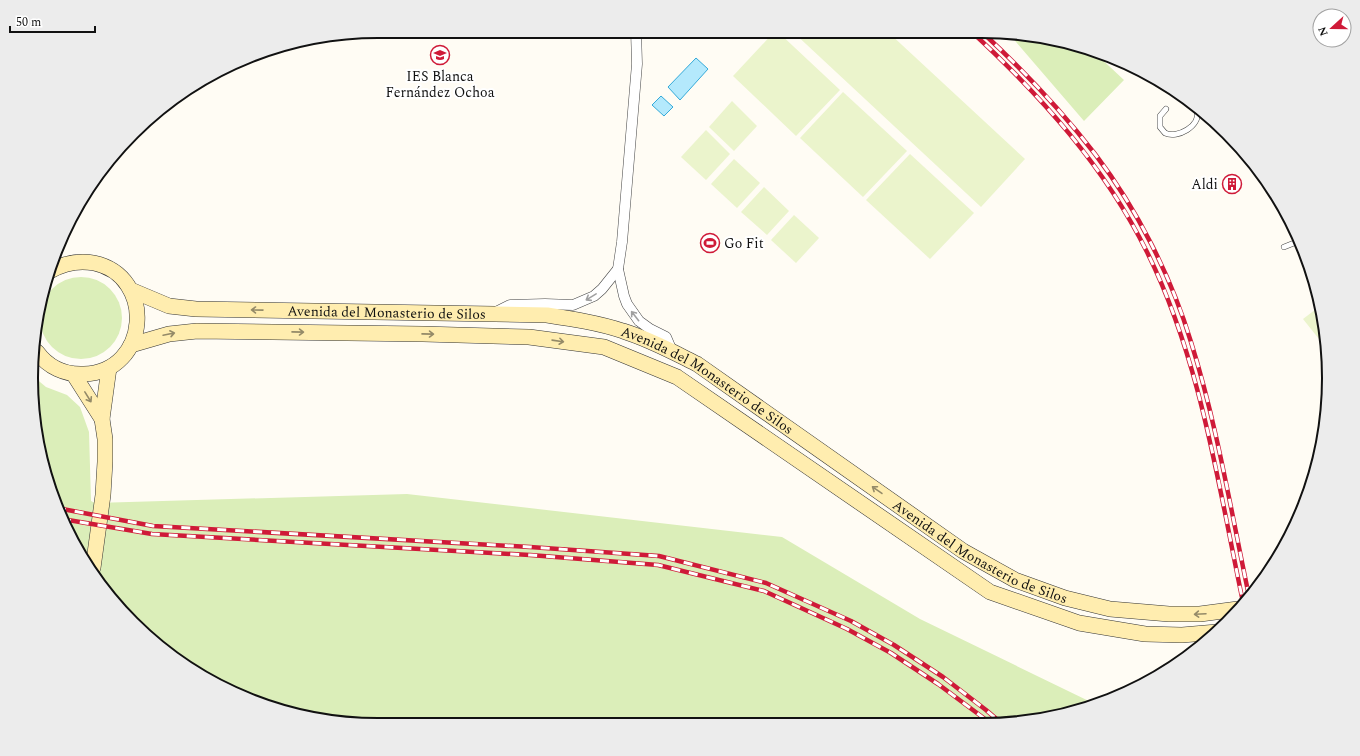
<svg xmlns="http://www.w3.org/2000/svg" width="1360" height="756" viewBox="0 0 1360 756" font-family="Spectral,serif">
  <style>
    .green { fill: #dbeeb9 }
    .pitch { fill: #ebf4cc }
    .water { fill: #b4e9fc; stroke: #34aad9 }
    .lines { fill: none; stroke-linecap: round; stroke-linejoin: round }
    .lane-casing { stroke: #444; stroke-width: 6 }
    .street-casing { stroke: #444; stroke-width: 11 }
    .secondary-casing { stroke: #333; stroke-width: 16 }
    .lane { stroke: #fff; stroke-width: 5 }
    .street { stroke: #fff; stroke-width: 10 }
    .secondary { stroke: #ffedaf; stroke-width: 15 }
    .rail-casing { stroke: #cf1a38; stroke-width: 4.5 }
    .rail { stroke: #fff; stroke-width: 3; stroke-dasharray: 9; stroke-linecap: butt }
    .oneway { stroke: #a0a0a0 }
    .oneway2 { stroke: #948a68 }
    .labels { text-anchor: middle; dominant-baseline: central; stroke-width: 4; stroke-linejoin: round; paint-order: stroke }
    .poi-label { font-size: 14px; fill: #111; stroke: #fff }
    .street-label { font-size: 14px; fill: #111; stroke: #fff }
    .rim { fill: none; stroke: #111; stroke-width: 2 }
  </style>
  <rect width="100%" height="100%" fill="#fffcf4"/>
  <g class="green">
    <path d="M1005 32 1072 43 1094 52 1124 80 1084 121 1010 35Z"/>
    <circle cx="81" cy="318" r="41"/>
    <path d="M34 377 46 387 67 395 80 407 89 432 91 501 95 503 407 494 782 537 920 619 1097 705 1027 722 356 724 288 713 205 679 117 607 58 511 32 401Z"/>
  </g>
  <g class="pitch">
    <path d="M775 31H777L840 90 796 136 733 76Z"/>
    <path d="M792 31 888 32 1025 159 981 207Z"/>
    <path d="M843 92 907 151 863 197 800 138Z"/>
    <path d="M732 101 757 126 734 151 709 127Z"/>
    <path d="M706 130 730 154 706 180 681 157Z"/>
    <path d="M910 154 974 213 930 259 866 200Z"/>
    <path d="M734 159 760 183 737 208 711 184Z"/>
    <path d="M764 187 789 211 767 235 741 212Z"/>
    <path d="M794 215 819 238 796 263 771 240Z"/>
    <path d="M1320 306 1327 349 1303 319Z"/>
  </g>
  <g class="water">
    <path d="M696 58 708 69 680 100 668 87Z"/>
    <path d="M661 96 673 107 664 116 652 105Z"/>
  </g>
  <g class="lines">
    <g class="lane-casing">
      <g id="lane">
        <path d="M1191 103 1198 112 1206 114"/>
        <path d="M1166 109 1160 116V127L1165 133C1177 139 1201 126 1197 111"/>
        <path d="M1284 247 1299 241"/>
      </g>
    </g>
    <g class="street-casing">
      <g id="street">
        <path d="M636 31 637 64 622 242 618 269 624 296 627 304 639 321 650 329 666 337 672 351"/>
        <path d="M496 312 510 305 545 304 573 305 594 296 602 289 618 269"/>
      </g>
    </g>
    <g class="secondary-casing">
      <g id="secondary">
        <path id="s1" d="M131 290 169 306 196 309 547 315C573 319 599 323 623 331 649 339 673 352 697 364L963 551 1015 580 1065 598 1110 609 1169 614H1200L1238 609"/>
        <path d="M131 345 169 334 197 331 423 334 529 337 604 347 677 377 990 592 1079 623 1145 634 1182 635 1217 632"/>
        <path d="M37 352C48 367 65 375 84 374 150 372 156 276 94 263 78 260 64 263 50 271"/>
        <path d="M74 375 102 419"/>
        <path d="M93 568 103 495 105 462V439L102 419 109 368"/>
      </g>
    </g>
    <use href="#lane" class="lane"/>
    <use href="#street" class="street"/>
    <use href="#secondary" class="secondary"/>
    <g class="rail-casing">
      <g id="rail">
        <path d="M972 32C1041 96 1105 167 1147 252 1201 361 1218 484 1243 602"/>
        <path d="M982 32C1023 70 1061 110 1095 154 1137 209 1171 276 1191 342 1217 425 1231 511 1249 596"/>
        <path d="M57 508 153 526 530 547 659 556 766 583 851 621 894 645 943 677 986 710 1000 722"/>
        <path d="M62 519 152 534 530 555 658 565 764 591 847 629 891 653 938 684 989 722"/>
      </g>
    </g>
    <use href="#rail" class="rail"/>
  </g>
  <defs><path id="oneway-shaft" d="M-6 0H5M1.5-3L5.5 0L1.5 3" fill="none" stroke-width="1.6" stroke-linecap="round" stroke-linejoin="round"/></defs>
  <g class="oneway">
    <use href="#oneway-shaft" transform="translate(591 297) rotate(149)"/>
    <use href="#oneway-shaft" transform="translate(635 316) rotate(-128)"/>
  </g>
  <g class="oneway2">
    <use href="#oneway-shaft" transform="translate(257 310) rotate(-179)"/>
    <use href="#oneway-shaft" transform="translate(298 332) rotate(1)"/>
    <use href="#oneway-shaft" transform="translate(169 334) rotate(-12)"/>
    <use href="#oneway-shaft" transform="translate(428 334) rotate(1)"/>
    <use href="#oneway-shaft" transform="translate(558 341) rotate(8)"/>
    <use href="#oneway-shaft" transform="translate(88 397) rotate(58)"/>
    <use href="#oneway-shaft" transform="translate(877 490) rotate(-145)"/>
    <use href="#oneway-shaft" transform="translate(1200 614) rotate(177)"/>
  </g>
  <defs>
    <g id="school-ring" transform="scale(1)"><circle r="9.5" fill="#fff" stroke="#cf1a38" stroke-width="1.5"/><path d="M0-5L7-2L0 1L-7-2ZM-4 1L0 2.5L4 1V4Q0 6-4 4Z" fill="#cf1a38"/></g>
    <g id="building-ring" transform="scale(1)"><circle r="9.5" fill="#fff" stroke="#cf1a38" stroke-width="1.5"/><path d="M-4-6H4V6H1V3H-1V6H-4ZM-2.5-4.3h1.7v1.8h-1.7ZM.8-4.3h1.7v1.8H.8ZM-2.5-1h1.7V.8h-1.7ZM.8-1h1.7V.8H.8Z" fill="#cf1a38"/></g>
    <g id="stadium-ring" transform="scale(1)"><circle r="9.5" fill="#fff" stroke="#cf1a38" stroke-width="1.5"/><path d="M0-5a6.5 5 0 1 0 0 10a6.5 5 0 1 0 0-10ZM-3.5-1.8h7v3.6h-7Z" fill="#cf1a38"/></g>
  </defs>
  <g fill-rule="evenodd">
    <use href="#school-ring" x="440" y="55"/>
    <use href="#building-ring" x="1232" y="184"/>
    <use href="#stadium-ring" x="710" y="243"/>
  </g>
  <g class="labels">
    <g class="poi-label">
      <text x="440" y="76">IES Blanca<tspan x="440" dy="16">Fernández Ochoa</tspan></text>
      <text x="1218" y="184" text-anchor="end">Aldi</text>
      <text x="724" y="243" text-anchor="start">Go Fit</text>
    </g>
    <g class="street-label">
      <text stroke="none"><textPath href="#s1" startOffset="259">Avenida del Monasterio de Silos</textPath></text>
      <text stroke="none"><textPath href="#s1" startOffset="595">Avenida del Monasterio de Silos</textPath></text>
      <text stroke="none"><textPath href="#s1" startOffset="919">Avenida del Monasterio de Silos</textPath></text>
    </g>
  </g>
  <path d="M0 0H1360V756H0ZM378 38H982A340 340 0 0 1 1322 378V378A340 340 0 0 1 982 718H378A340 340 0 0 1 38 378V378A340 340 0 0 1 378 38Z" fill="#ececec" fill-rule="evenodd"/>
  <path class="rim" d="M378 38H982A340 340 0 0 1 1322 378V378A340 340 0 0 1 982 718H378A340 340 0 0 1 38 378V378A340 340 0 0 1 378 38Z"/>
  <g transform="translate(1332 28) rotate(249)"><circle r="19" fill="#ffffff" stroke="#a0a0a0"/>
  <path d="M0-3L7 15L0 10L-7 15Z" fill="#cf1a38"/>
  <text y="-6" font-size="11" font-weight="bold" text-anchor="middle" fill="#111111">N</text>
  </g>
  <path d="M10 26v6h85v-6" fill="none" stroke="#111111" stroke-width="2"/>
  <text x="16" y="26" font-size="12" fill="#111111" stroke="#ffffff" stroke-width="3" paint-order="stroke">50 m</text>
</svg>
